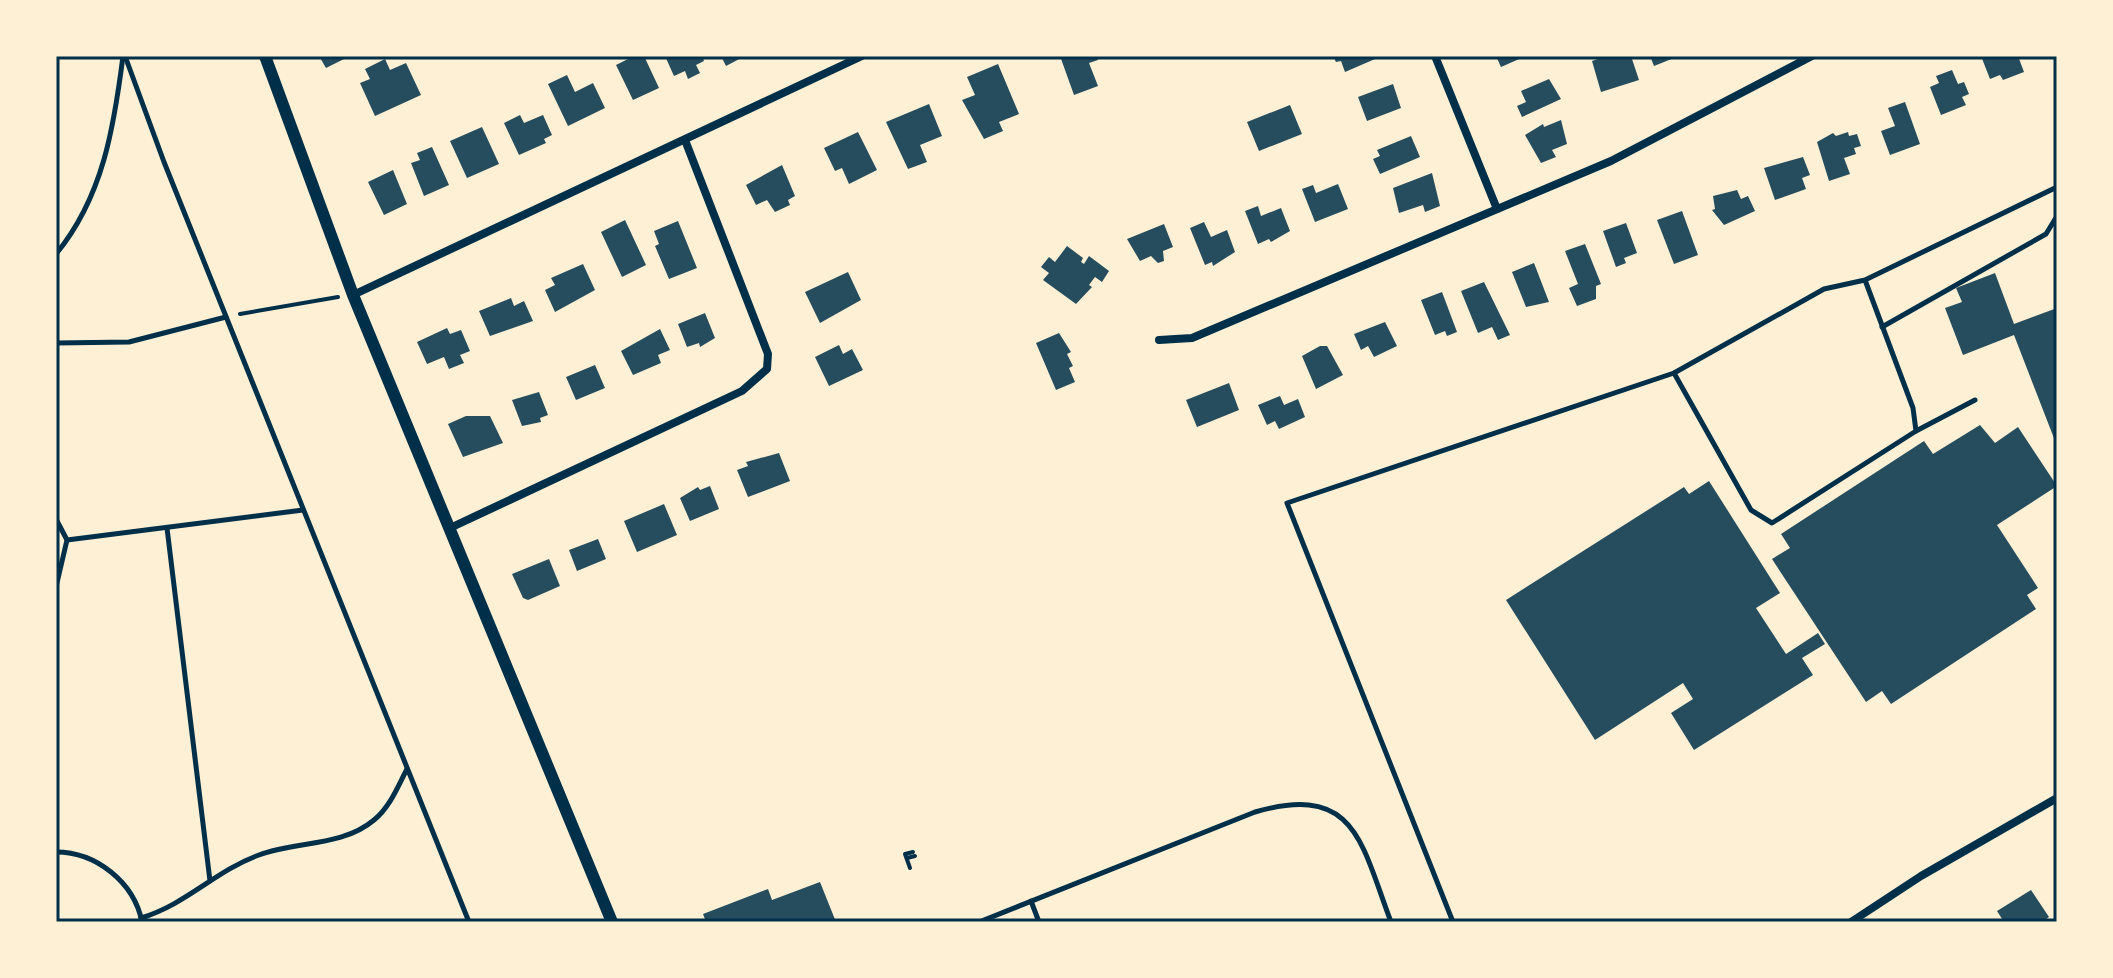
<svg xmlns="http://www.w3.org/2000/svg" width="2113" height="978" viewBox="0 0 2113 978" font-family="'Fira Sans',sans-serif">
  <style>
    .building { fill: #264d5e }
    .lines { fill: none; stroke-linecap: round; stroke-linejoin: round }
    .path { stroke: #003049; stroke-width: 4 }
    .service { stroke: #003049; stroke-width: 5 }
    .minor { stroke: #003049; stroke-width: 8 }
    .tertiary { stroke: #003049; stroke-width: 12 }
    .neatline { fill: none; stroke: #003049; stroke-width: 3 }
  </style>
  <rect width="100%" height="100%" fill="#fdf0d5"/>
  <g class="building">
    <path d="M319 56H350L326 68Z"/>
    <path d="M634 56H644L659 88 633 100 616 65Z"/>
    <path d="M665 56H702L704 61 696 65 700 73 688 79 685 71 674 76Z"/>
    <path d="M721 56H745L726 66Z"/>
    <path d="M1060 56H1097L1098 60 1089 63 1098 86 1074 95Z"/>
    <path d="M1333 56H1382L1345 72 1341 61 1336 62Z"/>
    <path d="M1496 56H1526L1501 67Z"/>
    <path d="M1606 56H1631L1639 80 1601 92 1592 61Z"/>
    <path d="M1650 56H1679L1654 66Z"/>
    <path d="M1981 56H2018L2024 72 2003 80 2000 75 1990 79Z"/>
    <path d="M385 59 390 70 406 63 421 95 375 116 360 83 370 79 365 69Z"/>
    <path d="M998 64 1019 114 999 122 1003 131 984 139 962 100 975 95 967 77Z"/>
    <path d="M1952 70 1958 84 1964 82 1969 94 1962 97 1966 105 1941 115 1930 87 1939 83 1936 76Z"/>
    <path d="M567 75 575 92 593 83 605 108 568 126 548 84Z"/>
    <path d="M1549 79 1561 99 1522 117 1517 106 1526 102 1521 91Z"/>
    <path d="M1393 84 1401 108 1367 121 1358 97Z"/>
    <path d="M1905 102 1920 144 1890 155 1881 131 1895 126 1888 108Z"/>
    <path d="M929 104 942 136 920 145 927 162 908 169 886 122Z"/>
    <path d="M1290 105 1302 134 1259 151 1247 122Z"/>
    <path d="M520 115 524 123 543 115 552 135 544 139 546 143 519 155 504 123Z"/>
    <path d="M1561 120 1567 144 1552 150 1556 157 1541 163 1525 135 1543 124 1544 127Z"/>
    <path d="M482 127 499 164 467 178 450 141Z"/>
    <path d="M858 132 877 170 849 184 842 168 835 171 824 148Z"/>
    <path d="M1848 132 1849 136 1857 134 1861 146 1854 148 1856 154 1844 158 1850 174 1829 181 1817 142 1833 133 1836 136Z"/>
    <path d="M1411 136 1420 157 1380 174 1373 159 1380 156 1377 150Z"/>
    <path d="M432 147 449 185 424 196 411 163 420 160 417 153Z"/>
    <path d="M1803 157 1810 175 1802 178 1806 189 1775 200 1764 168Z"/>
    <path d="M782 165 795 196 788 200 790 205 775 212 767 200 756 205 746 185Z"/>
    <path d="M393 170 407 204 384 215 368 182Z"/>
    <path d="M1432 173 1440 206 1425 212 1423 205 1399 213 1393 188Z"/>
    <path d="M1338 184 1348 209 1315 222 1302 189 1313 185 1316 193Z"/>
    <path d="M1737 190 1741 199 1748 196 1755 211 1724 225 1712 210 1715 209 1713 196Z"/>
    <path d="M1258 206 1261 216 1281 208 1290 231 1271 242 1269 239 1258 244 1245 211Z"/>
    <path d="M1682 211 1698 255 1674 264 1657 220Z"/>
    <path d="M625 220 646 265 622 277 601 232Z"/>
    <path d="M678 221 697 268 669 279 655 246 659 244 654 231Z"/>
    <path d="M1204 222 1211 237 1227 230 1235 252 1213 266 1212 262 1205 265 1190 228Z"/>
    <path d="M1626 223 1637 253 1624 258 1626 263 1616 267 1603 231Z"/>
    <path d="M1164 224 1173 247 1163 251 1164 261 1158 263 1151 256 1140 261 1127 239Z"/>
    <path d="M1585 244 1601 284 1596 286V299L1577 306 1569 288 1578 284 1565 251Z"/>
    <path d="M1067 246 1083 258 1081 262 1084 264 1089 256 1109 271 1102 282 1095 277 1089 285 1092 287 1076 304 1043 280 1049 273 1041 267 1049 257 1055 262Z"/>
    <path d="M1534 263 1549 302 1526 307 1512 272Z"/>
    <path d="M583 264 595 290 555 312 545 290 555 285 551 278Z"/>
    <path d="M848 272 861 300 820 323 805 292Z"/>
    <path d="M1995 273 2014 324 2057 308V446L2014 335 1963 355 1945 308 1962 302 1956 288Z"/>
    <path d="M1484 282 1510 335 1498 340 1492 327 1478 333 1461 291Z"/>
    <path d="M1442 292 1457 332 1447 336 1445 331 1435 335 1421 300Z"/>
    <path d="M511 298 514 306 524 301 533 321 490 336 479 311Z"/>
    <path d="M705 313 715 338 700 347 699 343 687 347 678 324Z"/>
    <path d="M1385 322 1397 346 1374 357 1368 346 1361 350 1354 334Z"/>
    <path d="M447 328 450 334 461 330 470 351 460 355 464 363 449 369 444 357 427 364 417 342Z"/>
    <path d="M660 329 670 350 658 355 661 363 633 375 621 351Z"/>
    <path d="M1059 333 1071 352 1067 354 1073 366 1069 368 1075 382 1056 390 1036 343Z"/>
    <path d="M839 345 843 354 852 349 863 370 829 386 815 357Z"/>
    <path d="M1320 346H1327L1343 375 1316 389 1302 356Z"/>
    <path d="M595 365 605 388 576 400 566 377Z"/>
    <path d="M1229 383 1239 410 1197 427 1186 400Z"/>
    <path d="M539 392 548 415 540 418 541 422 522 426 512 400Z"/>
    <path d="M1280 396 1284 405 1298 399 1305 417 1279 429 1275 421 1267 425 1258 405Z"/>
    <path d="M466 416H490L503 443 463 457 448 424Z"/>
    <path d="M1980 425 1995 443 2018 427 2057 486 1997 525 2038 588 2027 595 2036 609 1891 704 1882 691 1866 702 1772 559 1790 548 1781 534 1924 441 1933 454Z"/>
    <path d="M779 453 790 481 748 497 737 470 748 466 746 462Z"/>
    <path d="M1709 481 1780 593 1756 608 1786 654 1818 633 1825 644 1802 658 1813 675 1694 750 1671 713 1693 699 1683 683 1595 740 1506 600 1684 487 1689 494Z"/>
    <path d="M710 486 719 509 690 521 680 498 698 487 700 490Z"/>
    <path d="M664 504 677 535 637 552 624 521Z"/>
    <path d="M598 539 606 559 577 571 569 550Z"/>
    <path d="M549 559 560 586 528 600 523 598 512 574Z"/>
    <path d="M820 882 836 922H706L703 914 768 889 772 900Z"/>
    <path d="M2031 890 2049 917 2042 922H2004L1997 911Z"/>
  </g>
  <g class="lines">
    <g class="path">
      <path d="M240 314 338 297"/>
      <path d="M907 858 915 856"/>
      <path d="M910 868 905 854 913 852"/>
    </g>
    <g class="service">
      <path d="M125 56 164 162 469 922"/>
      <path d="M56 254C103 197 114 127 123 56"/>
      <path d="M1865 280 1913 408 1916 431 1772 523 1751 510 1674 373 1824 289 1865 280 2057 187"/>
      <path d="M1882 327 2046 234 2057 216"/>
      <path d="M56 343 129 342 226 317"/>
      <path d="M1916 431 1975 400"/>
      <path d="M56 519 67 540 56 587"/>
      <path d="M167 528 210 881"/>
      <path d="M67 540 303 510"/>
      <path d="M56 852C96 852 134 882 142 922"/>
      <path d="M1031 901 1039 922"/>
      <path d="M141 918C187 904 215 871 259 855 296 841 342 847 374 820 390 807 398 786 407 769"/>
      <path d="M979 922 1255 812C1356 783 1361 843 1391 922"/>
      <path d="M1453 922 1287 503 1674 373"/>
    </g>
    <g class="minor">
      <path d="M1435 56 1497 209"/>
      <path d="M353 295 862 56"/>
      <path d="M1159 340 1192 338 1611 161 1812 56"/>
      <path d="M450 528 742 391 767 369 768 354 685 140"/>
      <path d="M1851 922 1921 876 2057 798"/>
    </g>
    <path class="tertiary" d="M265 56 353 295 612 922"/>
  </g>
  <rect width="2113" height="978" fill="none" stroke="#fdf0d5" stroke-width="116"/>
  <rect x="58" y="58" width="1997" height="862" class="neatline"/>
</svg>
